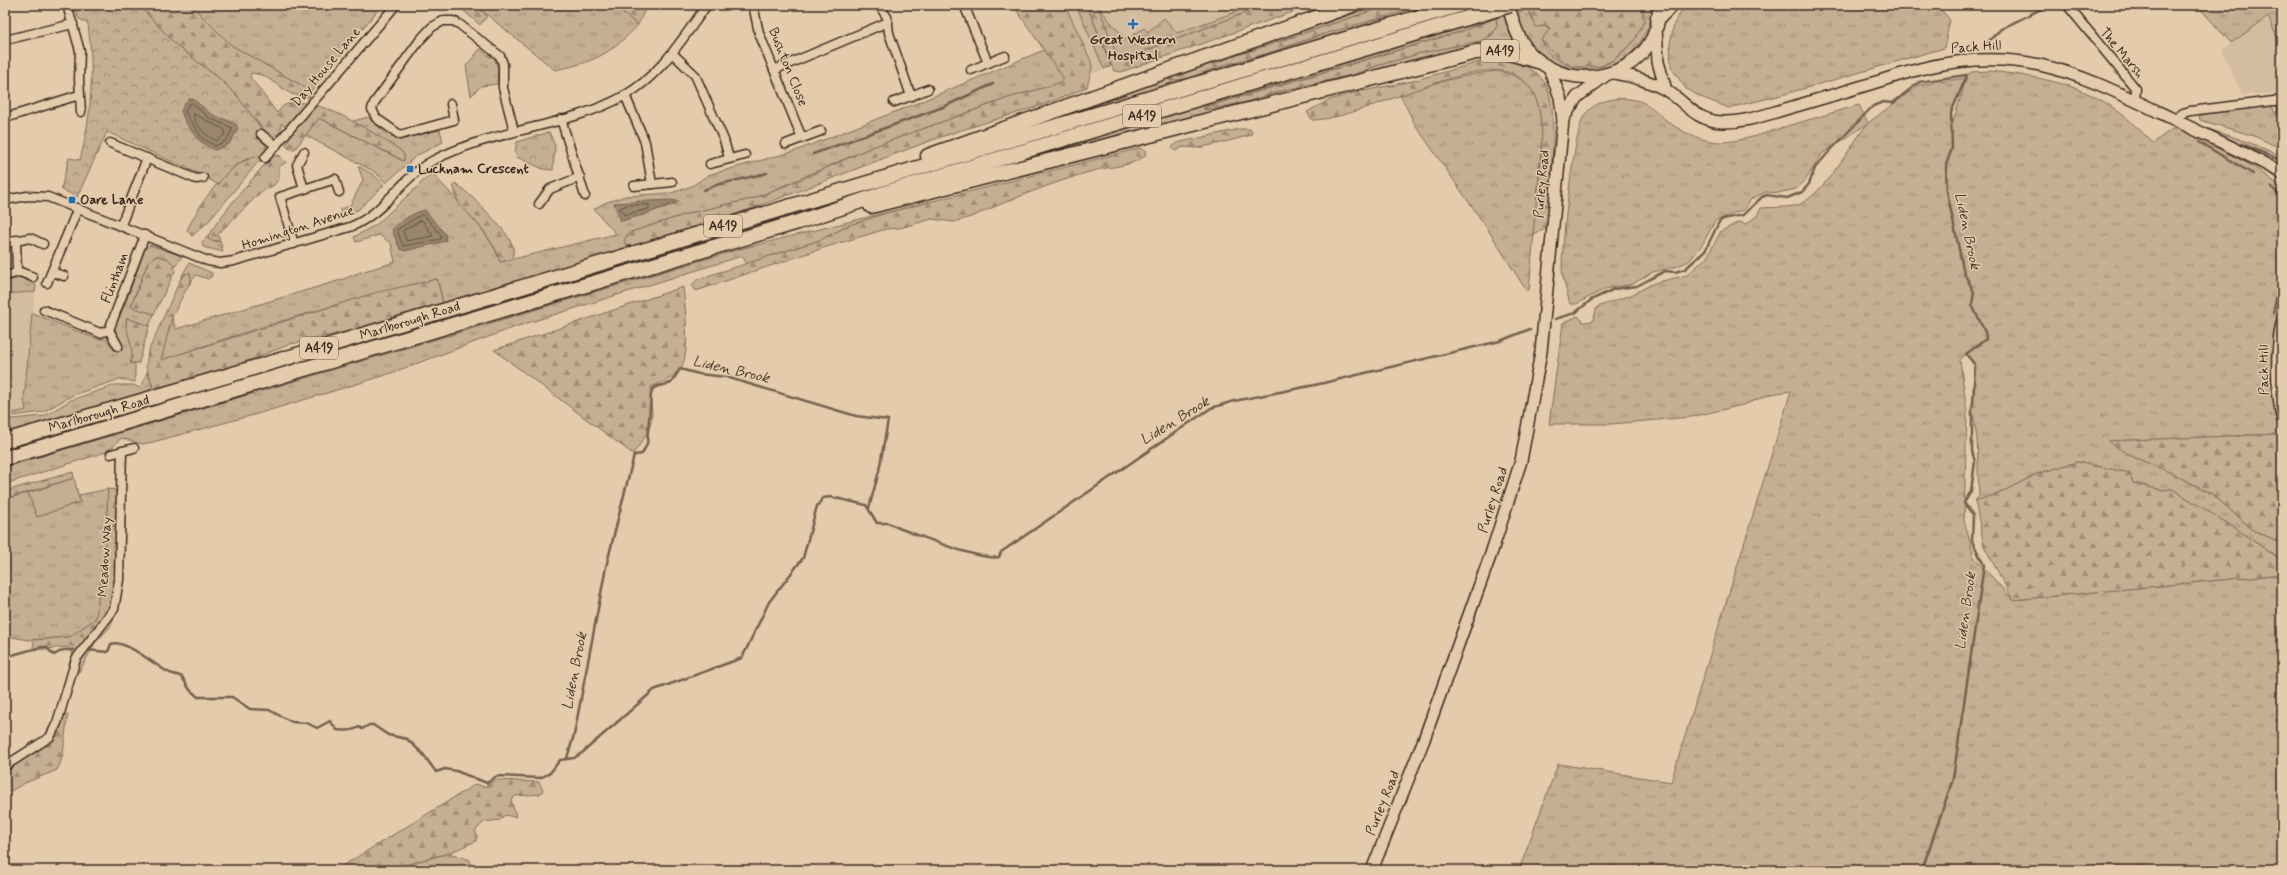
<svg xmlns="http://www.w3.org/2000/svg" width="2287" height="875" viewBox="0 0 2287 875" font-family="Mynerve,sans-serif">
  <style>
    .built { fill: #d4bc9f }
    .grass { fill: url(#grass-tufts); stroke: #806c58; fill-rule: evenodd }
    .forest { fill: url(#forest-firs); stroke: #806c58 }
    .park { fill: url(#park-crowns); stroke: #806c58 }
    .pitch { fill: #c5ae92; stroke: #806c58 }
    .water { fill: #9a866e; stroke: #74614e }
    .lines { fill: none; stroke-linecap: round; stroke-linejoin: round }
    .shore { stroke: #614f3e; stroke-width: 1 }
    .stream { stroke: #74614e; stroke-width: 2.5 }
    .street-casing { stroke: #3b2a1e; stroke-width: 11 }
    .secondary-casing { stroke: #3b2a1e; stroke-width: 14 }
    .primary-casing { stroke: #3b2a1e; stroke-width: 15 }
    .highway-casing { stroke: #3b2a1e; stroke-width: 17 }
    .street { stroke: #e4cbac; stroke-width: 8 }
    .secondary { stroke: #e4cbac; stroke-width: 11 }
    .primary { stroke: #e4cbac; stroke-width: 12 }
    .highway { stroke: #e4cbac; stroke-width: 14 }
    .highway-bridge-casing { stroke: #3b2a1e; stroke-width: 17; stroke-linecap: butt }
    .highway-bridge { stroke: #e4cbac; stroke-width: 14 }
    .poi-dot { fill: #1f6fb2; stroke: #e4cbac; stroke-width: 1.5 }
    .labels { text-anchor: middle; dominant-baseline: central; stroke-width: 3; stroke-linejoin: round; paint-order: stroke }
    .shield { fill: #e4cbac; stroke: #6e5a49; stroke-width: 1 }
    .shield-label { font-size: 13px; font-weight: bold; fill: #3b2a1e }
    .poi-label { font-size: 14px; font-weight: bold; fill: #3b2a1e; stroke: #e4cbac; text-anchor: start }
    .street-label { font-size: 14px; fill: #3b2a1e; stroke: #e4cbac }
    .water-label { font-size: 15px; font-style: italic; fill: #4e3c2e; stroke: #e4cbac }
  </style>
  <defs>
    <pattern id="grass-tufts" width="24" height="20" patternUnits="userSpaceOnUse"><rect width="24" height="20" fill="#c5ae92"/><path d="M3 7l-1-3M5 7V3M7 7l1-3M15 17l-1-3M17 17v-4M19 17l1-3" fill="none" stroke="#a18e77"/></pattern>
    <pattern id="forest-firs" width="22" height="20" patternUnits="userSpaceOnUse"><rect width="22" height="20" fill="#c5ae92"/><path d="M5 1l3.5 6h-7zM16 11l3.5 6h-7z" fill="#a18e77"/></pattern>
    <pattern id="park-crowns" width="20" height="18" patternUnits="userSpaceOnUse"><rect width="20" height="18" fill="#c5ae92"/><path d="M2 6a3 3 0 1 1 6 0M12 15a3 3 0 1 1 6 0" fill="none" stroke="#a18e77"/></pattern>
  </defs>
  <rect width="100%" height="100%" fill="#e4cbac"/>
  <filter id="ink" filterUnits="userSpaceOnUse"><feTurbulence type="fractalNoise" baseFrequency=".025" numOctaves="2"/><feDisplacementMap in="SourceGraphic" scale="8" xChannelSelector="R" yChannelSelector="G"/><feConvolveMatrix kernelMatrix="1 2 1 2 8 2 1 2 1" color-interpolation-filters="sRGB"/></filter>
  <g filter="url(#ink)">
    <g class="built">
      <path d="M1013 5H1294L1091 74 1064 79Z"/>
      <path d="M2267 17 2282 49V93L2242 95 2222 50Z"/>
      <path d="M35 292 24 399 26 410 5 414V294Z"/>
    </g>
    <g class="grass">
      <path d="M191 5H382L311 91 231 45Z"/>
      <path d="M475 5H612L638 25C612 53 593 63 555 70Z"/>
      <path d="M1076 5H1087L1111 66 1104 69Z"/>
      <path d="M1255 5H1266L1124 59 1117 56 1098 7 1126 40 1144 28 1148 32 1164 18 1177 33Z"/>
      <path d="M1379 5H1389L1175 76 1169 80 1189 78 1035 125 1257 46Z"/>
      <path d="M1476 5H1483L1484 7 744 229 607 269Z"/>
      <path d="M1641 5H1654C1647 50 1613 82 1566 69 1557 67 1544 61 1537 54 1526 43 1521 27 1517 13L1529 9 1532 20 1548 26 1549 32 1542 38C1544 62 1585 75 1605 65 1623 56 1651 27 1641 5Z"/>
      <path d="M1683 5H1937L1950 20 1944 48 1785 94 1729 108 1701 97 1686 89 1671 67 1670 43 1674 24 1681 12 1680 7Z"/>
      <path d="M2197 5H2282V49L2268 17 2231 43Z"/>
      <path d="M1504 16 1516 48 1495 44 1473 45 995 168 1489 20 1463 31 1206 106 1204 110 1246 102 1277 92 1356 74 1376 66 1421 53 1480 41 1492 35 1497 25 1496 18Z"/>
      <path d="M1390 17 1196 76C1223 66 1250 59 1278 50 1314 38 1352 22 1390 17Z"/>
      <path d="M480 49 490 57 493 56C499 66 498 73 497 84L481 86 471 96 466 66Z"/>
      <path d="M1044 50 1064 79 1056 84 1008 98 870 148 755 198 690 213 631 232 626 236 632 246 646 242 443 303 437 279C343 301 251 329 160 361L172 318 176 329 341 280 361 272 395 262 391 243 379 235 356 242 354 237 377 224 432 173C457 201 486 227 501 262L616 234 594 209 604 203 626 196 671 193 692 186 708 175 795 151 915 104ZM638 201 676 204 621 221Z"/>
      <path d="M1497 71C1537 78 1540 103 1542 139L1529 290H1526L1487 228 1416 126 1400 95C1432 83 1464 75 1497 71Z"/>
      <path d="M1990 71C2032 76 2076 82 2112 107 2127 117 2140 130 2153 143L2172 129H2181L2254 167 2282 187V292L2273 337 2271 384 2282 449V467L2278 434 2109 441 2127 454 2167 471 2211 493 2253 530 2282 543V561L2235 528 2172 489 2162 490 2133 483 2128 473 2077 462 2037 474 1998 494 1975 501 1979 496 1977 439 1972 408 1974 404 1973 385 1976 368 1966 354 1960 360 1967 412 1964 520 1974 557 2013 600 2282 574V870H1519L1558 764 1671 782 1791 391 1771 394 1743 405 1691 417 1611 424H1549L1563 323 1578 316 1583 322 1593 321 1597 307 1631 295 1654 283 1687 275 1707 257 1721 231 1739 222 1746 224 1757 216 1761 208C1772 207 1787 208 1798 205 1822 196 1851 146 1867 124L1822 154 1805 181 1796 189 1778 193 1766 192 1751 199 1745 209 1715 221 1702 245 1689 261 1678 266 1653 272 1633 284 1605 289 1576 304H1570C1567 292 1562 278 1562 266 1562 243 1574 128 1585 114 1597 100 1617 96 1635 100 1650 103 1656 112 1667 121 1682 132 1700 141 1719 142 1742 142 1762 134 1784 127 1809 120 1834 112 1859 105L1868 123 1919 85 1965 78 1951 113 1953 123 1967 75 1971 72Z"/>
      <path d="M2268 105 2273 108 2277 119H2282V149L2254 136 2200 120 2199 114Z"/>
      <path d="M368 117 390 137 394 136 402 138 440 130 443 142 416 156 386 183 375 172 305 135 319 118 403 161 404 155 399 149 350 122Z"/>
      <path d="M2201 127C2229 135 2256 144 2282 157V166Z"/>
      <path d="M358 166 374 175 384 185 358 210 342 216 340 209 350 206 363 180Z"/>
      <path d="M932 201 850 225 820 240 747 264 742 256 518 326 383 376 257 414 153 442 142 444 121 438 109 451 5 484V467L740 249Z"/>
      <path d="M208 236 216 242 220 241 223 252 203 247 202 242Z"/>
      <path d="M150 245 179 255 181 258 175 267 156 256 148 262 131 306 154 314 149 326 127 318 126 321 133 350 131 363 135 364V382L120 379 73 395 43 412 12 416 13 413 26 410 24 400 32 313 97 339H106L114 350 123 346 114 327 125 304 145 249Z"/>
      <path d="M189 263 212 273V276L208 279 196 275 188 286 191 280 185 273 181 278Z"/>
      <path d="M21 277 36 285 35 292 5 294V282Z"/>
      <path d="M147 372 154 390 52 421 8 432 11 419 44 416 71 400 115 385H133L141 388Z"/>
      <path d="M108 489 106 539 96 618 70 637 29 640 5 636V499L28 493 37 516 80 502 79 495Z"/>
      <path d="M449 853 470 860 471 870H386Z"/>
    </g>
    <g class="forest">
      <path d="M139 5H191L231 45 311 91 309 97 291 94 263 75 251 73 250 77 277 113C279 111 282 106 285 105 316 92 373 134 399 149L404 155V161L319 118 295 149H290L286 146 291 132 281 123V132L271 138 221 80 176 45Z"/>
      <path d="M457 5H475L487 16 480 25Z"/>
      <path d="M612 5H647L638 25Z"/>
      <path d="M1013 5H1065L1091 61 1092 68 1087 87C1040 109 989 120 941 137 838 174 738 219 632 246L626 245 624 240 631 232 690 213 755 198 800 180 870 148 1008 98 1056 84 1064 79Z"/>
      <path d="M1087 5H1098L1117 56 1124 59 1266 5H1313L1121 72 1114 71Z"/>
      <path d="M1389 5H1426L1317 36 1269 53 1220 66 1189 78 1170 81 1175 76Z"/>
      <path d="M1542 5H1641L1645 20 1634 41 1613 60 1601 66 1578 67 1571 66 1556 57 1541 40 1550 29 1548 26 1536 27 1529 9Z"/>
      <path d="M1496 18 1497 25 1492 35 1480 41 1421 53 1376 66 1356 74 1277 92 1246 102 1212 109 1203 108 1463 31Z"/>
      <path d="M1494 58C1512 59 1535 67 1545 83 1560 107 1550 186 1548 217L1546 228 1533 236C1535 201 1546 148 1540 115 1538 98 1530 82 1513 74 1471 55 1363 120 1312 120L1307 112 1329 100 1353 93 1412 81Z"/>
      <path d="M1240 129H1250L1252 132 1251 135 1221 143 1198 148 1183 147 1175 151 1172 148 1176 143Z"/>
      <path d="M1140 148 1146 150 1145 156C1129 168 1107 166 1089 172 1049 184 1009 200 971 217L954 222 932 219 900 228 886 229 823 248 696 291 692 285 698 279 820 240 850 225 886 213Z"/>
      <path d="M279 155 286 162 279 167V178L274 185 260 193 218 234 220 241 209 240 208 236C226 208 250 182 272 156Z"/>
      <path d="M257 156H263L209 221 192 236 187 230C201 202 225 165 257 156Z"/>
      <path d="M455 183C469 193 509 231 513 247 514 251 513 256 512 259L500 262 496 250 484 231 458 202 453 185Z"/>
      <path d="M156 256 167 258 174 265 175 271 154 314 131 307 148 262Z"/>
      <path d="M190 272 191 280 172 317 161 360 374 293 437 279 443 303 349 331 291 344 234 366 154 390 146 366 148 352 181 278Z"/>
      <path d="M683 287C685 306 691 351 681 368 674 378 663 383 652 386 648 397 652 403 652 414 652 429 641 443 633 454L494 350Z"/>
      <path d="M127 318 149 326 139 363H130C137 346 123 332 127 318Z"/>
      <path d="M2278 434 2282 467V543L2253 530 2211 493 2167 471 2127 454 2108 441Z"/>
      <path d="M2077 462 2129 473 2133 483 2161 490 2172 489 2235 528 2282 561V574L2013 600 1984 546 1975 501 1998 494 2037 474Z"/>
      <path d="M73 472 74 478 5 499V491Z"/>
      <path d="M108 489 115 490 117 496 118 601 115 616 111 626 95 643 79 672 68 667 73 654 66 647 35 650 33 648 34 640 70 637 96 618 106 539Z"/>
      <path d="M63 714 68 715C64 732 66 756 57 770L25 783 5 794V770L34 751Z"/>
      <path d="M496 780 539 782 543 790 540 794 515 796 511 800 516 816 515 817 505 815 500 820 484 822 475 831 477 835 476 841 449 853 386 870H336L476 784 484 787Z"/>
    </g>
    <g class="park">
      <path d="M75 5H139L176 45 221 80 237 96 264 132 259 137 265 144 267 151C262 157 257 155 249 158 236 163 225 173 218 185L206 177 107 132 77 197 61 189 69 158 80 160C92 116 94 69 88 24L78 18Z"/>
      <path d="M549 132 555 146 553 170 543 169 517 157 515 151 517 142Z"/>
    </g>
    <path class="pitch" d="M74 478 80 502 37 517 28 493Z"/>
    <g class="water">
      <path d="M189 99H193L211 114 236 124 238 129 229 144 215 150C199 144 186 127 181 111L185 103Z"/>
      <path d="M669 200 679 201 649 213 621 221 614 203Z"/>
      <path d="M425 210 445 234 446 241 405 251 400 249 392 230C398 222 414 212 425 210Z"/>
    </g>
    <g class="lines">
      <g class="shore">
        <path d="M192 103 209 118 233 128 226 141 215 146 202 138 185 112 188 105Z"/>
        <path d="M194 114 225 130V134L217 141C208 138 192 123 194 114Z"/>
        <path d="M649 205V209L624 215 620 208 627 205Z"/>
        <path d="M423 214 441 235V239L403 246 397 230Z"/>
        <path d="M422 220 433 236 406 241 403 231Z"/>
      </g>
      <g class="stream">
        <path d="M1987 43 2001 29 2049 5"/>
        <path d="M2199 142 2253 174"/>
        <path d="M2242 144 2282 161"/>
        <path d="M813 154 943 107 993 84"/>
        <path d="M2272 187 2282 199"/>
        <path d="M704 190 716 185 767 173"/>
        <path d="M2273 312 2282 275"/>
        <path d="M1555 319 1575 313 1591 300 1614 289 1637 286 1665 271 1675 272 1685 269 1705 251 1719 222 1723 219 1743 215 1762 197 1767 195 1787 198 1802 192 1809 184 1815 168 1827 154 1873 106 1883 102 1893 103 1919 82 1966 75"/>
        <path d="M87 650 108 652 111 644C124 638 156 666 168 672 172 675 178 674 182 677L190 690 198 697H232L250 709 269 710 292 722 307 723 317 728 330 721 337 730C344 731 353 731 359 727L362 729 369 725H373L388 735 407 739 423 754 436 772 445 769 456 771 487 783 497 776 540 778 550 773 560 760 574 758 582 753 654 690 742 658 769 602 803 558 817 506 823 498 831 497 866 505 877 523H888L901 529C922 536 979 561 999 557L1001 552 1211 408 1234 401 1315 385 1500 341 1530 329"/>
        <path d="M5 657 41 647H46L54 655 63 650H74"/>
        <path d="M567 758 574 735 606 567 634 455 642 454 647 444 651 395C652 383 662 387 671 383L680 369 699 374 726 377 856 416 888 420 879 471 869 508"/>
        <path d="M1922 870 1953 779 1984 565 1972 541 1973 515 1964 503 1971 491 1975 462 1972 451V408C1974 404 1974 374 1975 365L1966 354 1986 339 1985 332 1972 305 1974 292 1964 273 1947 192 1946 165 1952 148 1951 113 1967 75"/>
      </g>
      <g class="street-casing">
        <g id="street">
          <path d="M67 5 80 51 79 79 81 112"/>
          <path d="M753 5 759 33 802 138 786 144"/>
          <path d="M879 5 887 17 889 33 911 96 928 89"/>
          <path d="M964 5 988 63 971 70"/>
          <path d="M2067 5 2136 89 2135 100"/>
          <path d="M5 40 73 24"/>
          <path d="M672 53 695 75 724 140 729 158"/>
          <path d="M988 63 1005 56"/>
          <path d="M774 70 888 22"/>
          <path d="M625 95 645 142 652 184"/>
          <path d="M2280 101 2282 111"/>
          <path d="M894 102 911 96"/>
          <path d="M451 104 454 120 400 135 376 118 372 109 374 103 420 40 432 27 443 21H453L459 24 500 56 503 64V88L514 131"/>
          <path d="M5 118 79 95"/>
          <path d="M561 119 585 196"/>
          <path d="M2174 120 2183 113 2190 111 2282 100"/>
          <path d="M261 134 276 146"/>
          <path d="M802 138 821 131"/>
          <path d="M110 143 196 179 203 178"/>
          <path d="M265 158 396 5"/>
          <path d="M710 164 745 155"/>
          <path d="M634 186 672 182"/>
          <path d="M304 189 297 165 304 152"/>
          <path d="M5 200 27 196 48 197 208 261 220 263 234 261 350 227C384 214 401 178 432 161 492 129 566 128 624 96 660 76 683 38 707 5"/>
          <path d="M539 204 550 189 580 177"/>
          <path d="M121 225 147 158"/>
          <path d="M16 240 17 272"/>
          <path d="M5 243 30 238 43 244"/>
          <path d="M294 244 280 197 335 179 339 192"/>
          <path d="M52 272 64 276"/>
          <path d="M5 276 20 272 33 277"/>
          <path d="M47 283 78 208"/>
          <path d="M44 310 93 330 100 333 109 330 145 235"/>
          <path d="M109 330 118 346"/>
          <path d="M111 454 134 448"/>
          <path d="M5 766 50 737 57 723 76 659 114 609 119 580 122 451"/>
        </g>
      </g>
      <g class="secondary-casing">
        <g id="secondary">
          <path d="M1656 28 1658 62 1666 90"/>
          <path d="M1614 73C1632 76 1648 80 1664 89 1687 102 1693 120 1722 122 1745 123 1767 114 1789 108 1827 97 1864 86 1902 74 2014 41 2070 69 2169 117 2207 136 2246 153 2282 173"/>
          <path d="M1563 119 1577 97 1605 76"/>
          <path d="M2282 323C2276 355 2276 385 2282 417"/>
          <path d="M1372 870 1423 742 1492 551 1521 461 1541 352 1563 120 1560 97 1549 68"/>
        </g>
      </g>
      <g class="primary-casing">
        <path id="primary" d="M1508 5C1513 22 1518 41 1531 54 1575 100 1662 73 1659 5"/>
      </g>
      <g class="highway-casing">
        <g id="highway">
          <path d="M1658 18 1671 5"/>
          <path d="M928 156 1352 5"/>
          <path d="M871 206 1476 52 1502 51 1538 61"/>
          <path d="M5 441 230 375 1459 5"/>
          <path d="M5 458 798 222 888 192 1487 12"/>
        </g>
      </g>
      <use href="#street" class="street"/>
      <use href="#secondary" class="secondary"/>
      <use href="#primary" class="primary"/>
      <use href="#highway" class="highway"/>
      <g class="highway-bridge-casing">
        <path id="highway-bridge" d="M1487 12 1510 5"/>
      </g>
      <use href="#highway-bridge" class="highway-bridge"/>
    </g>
  </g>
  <g class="poi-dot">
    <path d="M1131 18h4v4h4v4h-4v4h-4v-4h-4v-4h4z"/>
    <rect x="406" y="165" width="8" height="8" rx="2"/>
    <rect x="68" y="196" width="8" height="8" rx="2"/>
  </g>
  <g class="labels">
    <g class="shield">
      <rect x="1481" y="40" width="38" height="22" rx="3"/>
      <rect x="1123" y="105" width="38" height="22" rx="3"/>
      <rect x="704" y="215" width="38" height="22" rx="3"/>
      <rect x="300" y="337" width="38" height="22" rx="3"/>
    </g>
    <g class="shield-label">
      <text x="1500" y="51">A419</text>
      <text x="1142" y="116">A419</text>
      <text x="723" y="226">A419</text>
      <text x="319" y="348">A419</text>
    </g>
    <g class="poi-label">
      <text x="1133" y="40" text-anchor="middle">Great Western<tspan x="1133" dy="16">Hospital</tspan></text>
      <text x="418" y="169">Lucknam Crescent</text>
      <text x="80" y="200">Oare Lane</text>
    </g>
    <g class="street-label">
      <text transform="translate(1976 47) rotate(-4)">Pack Hill</text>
      <text transform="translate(2122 53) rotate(50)">The Marsh</text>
      <text transform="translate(326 67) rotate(-50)">Day House Lane</text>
      <text transform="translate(788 67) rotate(68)">Bushton Close</text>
      <text transform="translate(1542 184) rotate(-85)">Purley Road</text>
      <text transform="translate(298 228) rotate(-18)">Homington Avenue</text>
      <text transform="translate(115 278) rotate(-69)">Flintham</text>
      <text transform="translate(410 321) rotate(-17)">Marlborough Road</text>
      <text transform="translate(2264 370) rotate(-90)">Pack Hill</text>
      <text transform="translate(99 414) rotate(-16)">Marlborough Road</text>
      <text transform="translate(1493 500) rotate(-72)">Purley Road</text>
      <text transform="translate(105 557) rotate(-87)">Meadow Way</text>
      <text transform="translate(1383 803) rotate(-68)">Purley Road</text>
    </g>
    <g class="water-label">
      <text transform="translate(1967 231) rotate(78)">Liden Brook</text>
      <text transform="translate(731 370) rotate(13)">Liden Brook</text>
      <text transform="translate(1175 421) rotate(-32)">Liden Brook</text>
      <text transform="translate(1966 611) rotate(-82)">Liden Brook</text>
      <text transform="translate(575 671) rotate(-79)">Liden Brook</text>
    </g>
  </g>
  <rect width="2287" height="875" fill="none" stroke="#e4cbac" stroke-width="20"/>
  <rect x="10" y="10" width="2267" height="855" fill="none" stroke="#3b2a1e" stroke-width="1.5" filter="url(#ink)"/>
</svg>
